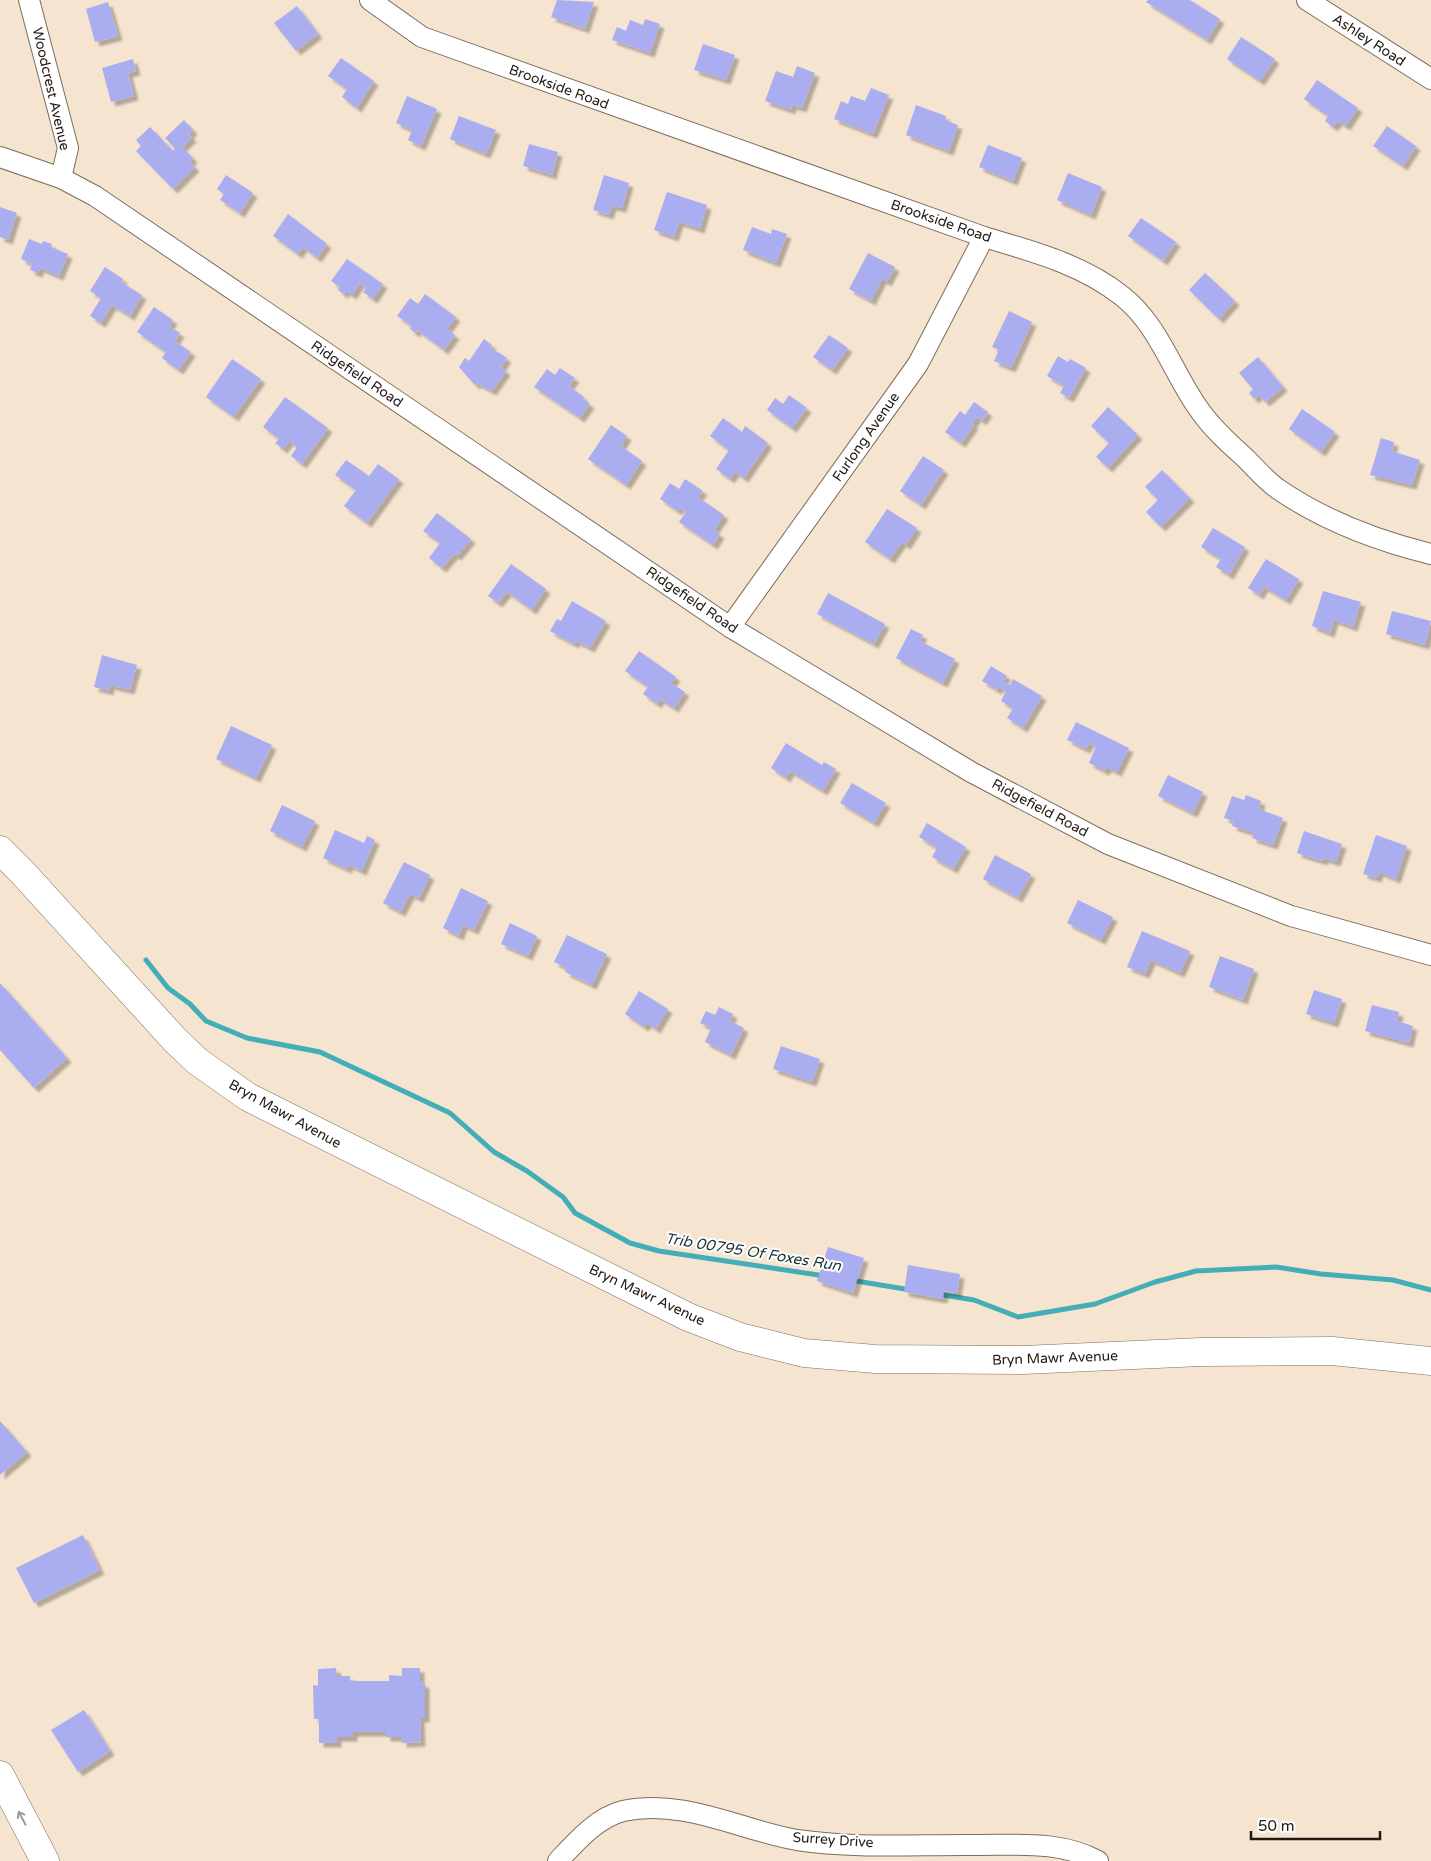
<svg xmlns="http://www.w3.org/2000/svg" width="1431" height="1861" viewBox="0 0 1431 1861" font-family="'Varela Round',sans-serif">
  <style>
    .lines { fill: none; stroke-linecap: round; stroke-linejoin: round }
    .stream { stroke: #43aeb7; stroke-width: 5 }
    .building { fill: #abadf1; filter: url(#shadow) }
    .minor-casing { stroke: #7c6d5c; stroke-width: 22 }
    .secondary-casing { stroke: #7c6d5c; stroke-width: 29 }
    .trunk-casing { stroke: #7c6d5c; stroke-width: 29 }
    .minor { stroke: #fff; stroke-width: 20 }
    .secondary { stroke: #fff; stroke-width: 28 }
    .trunk { stroke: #fff; stroke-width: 28 }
    .oneway { stroke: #9b9895 }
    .labels { text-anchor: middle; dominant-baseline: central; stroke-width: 4; stroke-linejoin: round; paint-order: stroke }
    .street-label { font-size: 14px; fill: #201a13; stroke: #fff }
    .water-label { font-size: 15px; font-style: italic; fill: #1c3436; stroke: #fff }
  </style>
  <defs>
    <filter id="shadow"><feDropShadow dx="4.5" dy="4.5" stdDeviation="1" flood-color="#0004"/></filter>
  </defs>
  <rect width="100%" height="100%" fill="#f5e4d0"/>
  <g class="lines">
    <g class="stream">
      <path d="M146 960 168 988 190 1004 206 1021 247 1038 320 1052 450 1113 494 1152 527 1171 563 1197 575 1213 630 1243 659 1251 825 1276"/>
      <path d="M850 1280 911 1290"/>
      <path d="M937 1294 974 1300 1018 1317 1095 1304 1155 1282 1196 1271 1276 1267 1321 1274 1393 1280 1431 1290"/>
    </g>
  </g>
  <g class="building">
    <path d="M557 0 594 2 585 29 551 17Z"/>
    <path d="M1148 0H1190L1220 19 1207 40 1146 2Z"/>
    <path d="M108 2 118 36 95 42 86 9Z"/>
    <path d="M297 6 318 34 296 51 274 23Z"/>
    <path d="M645 19 660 24 650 53 612 40 617 27 626 31 630 20 643 25Z"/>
    <path d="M1241 37 1275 59 1260 81 1227 59Z"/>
    <path d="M703 44 735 55 726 80 694 70Z"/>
    <path d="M341 58 374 81 357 108 342 97 347 89 328 76Z"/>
    <path d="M133 59 136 71 128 73 134 96 111 102 102 68Z"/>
    <path d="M797 66 815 73 802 108 792 105 791 110 765 101 776 71 793 77Z"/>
    <path d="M1317 80 1358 108 1346 126 1338 121 1333 127 1325 121 1328 116 1304 99Z"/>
    <path d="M871 88 889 95 873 134 834 119 841 101 848 104 851 96 865 101Z"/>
    <path d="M407 96 437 109 421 146 408 140 412 130 396 123Z"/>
    <path d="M916 105 946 116 945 120 958 125 949 151 906 135Z"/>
    <path d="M459 116 496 130 486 154 450 139Z"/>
    <path d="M184 120 193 130 189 134 192 138 182 147 193 158 190 162 195 167 173 189 136 151 141 146 136 140 150 127 173 151 175 148 165 138Z"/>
    <path d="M1387 126 1416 146 1403 166 1373 146Z"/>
    <path d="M529 144 558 152 552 175 523 166Z"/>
    <path d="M988 145 1022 158 1013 181 979 167Z"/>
    <path d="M1068 173 1102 187 1091 215 1057 200Z"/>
    <path d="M226 175 253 193 240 213 220 200 224 194 217 189Z"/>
    <path d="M604 175 629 183 622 208 612 206 609 215 593 210Z"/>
    <path d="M667 192 707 205 700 229 679 222 674 237 654 230Z"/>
    <path d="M0 207 17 213 8 240 0 237Z"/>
    <path d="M288 214 327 244 317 258 303 247 298 254 273 236Z"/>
    <path d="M1141 218 1176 242 1163 261 1128 236Z"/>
    <path d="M752 227 771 234 772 229 787 234 776 263 743 250Z"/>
    <path d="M29 239 42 244 43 241 52 244 51 247 68 254 59 276 40 268 38 273 30 270 32 264 21 259Z"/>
    <path d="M868 253 895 267 887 282 882 279 871 301 849 289Z"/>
    <path d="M347 259 383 284 373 299 363 292 366 288 360 283 352 295 346 291 343 294 338 290 340 287 331 281Z"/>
    <path d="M105 267 123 279 121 282 142 295 130 316 112 305 101 323 90 316 101 298 90 291Z"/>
    <path d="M1205 273 1235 301 1219 319 1189 290Z"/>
    <path d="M425 294 456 317 447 329 455 335 444 350 417 330 415 333 410 329 412 326 397 316 410 298 418 304Z"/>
    <path d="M154 307 173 320 169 326 180 333 175 341 191 352 179 370 162 358 166 352 137 332Z"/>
    <path d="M1009 311 1032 322 1011 368 994 361 999 350 992 347Z"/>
    <path d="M829 335 848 348 832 370 813 357Z"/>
    <path d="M484 339 492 345 490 347 507 358 501 367 506 371 492 391 476 383 475 385 459 367 465 358 469 361Z"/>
    <path d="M1058 356 1068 362 1070 359 1086 368 1069 398 1060 393 1064 386 1047 376Z"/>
    <path d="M1258 357 1283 387 1265 402 1259 395 1254 399 1249 393 1253 389 1239 373Z"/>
    <path d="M232 359 261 379 234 417 206 397Z"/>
    <path d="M560 368 575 378 569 386 584 397 583 399 590 404 580 418 534 387 547 369 555 375Z"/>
    <path d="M789 395 807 408 792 428 767 410 775 398 783 404Z"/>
    <path d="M285 397 328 428 302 464 291 456 297 447 289 441 283 449 275 443 279 439 263 427Z"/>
    <path d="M974 402 988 412 982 421 977 417 972 424 974 425 961 443 945 432 960 411 965 415Z"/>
    <path d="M1108 407 1138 435 1108 468 1096 457 1109 443 1091 426Z"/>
    <path d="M1302 409 1335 432 1321 452 1289 429Z"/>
    <path d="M723 418 742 432 745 426 768 443 744 478 735 472 730 479 716 469 729 450 710 436Z"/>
    <path d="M611 425 627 436 621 446 642 461 626 485 588 459Z"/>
    <path d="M1381 438 1394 442 1392 451 1420 460 1412 485 1370 475Z"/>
    <path d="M923 456 944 470 921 505 900 491Z"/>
    <path d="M346 460 369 476 378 464 399 479 367 523 344 506 356 490 335 475Z"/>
    <path d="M1162 470 1190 498 1161 527 1146 512 1158 500 1145 487Z"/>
    <path d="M685 479 703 491 698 497 724 515 714 530 720 534 713 545 679 522 686 512 679 508 678 511 660 499 670 483 679 489Z"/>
    <path d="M887 509 917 528 906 545 902 542 890 559 865 542Z"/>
    <path d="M437 513 471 539 457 556 454 554 442 568 429 558 440 543 423 531Z"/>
    <path d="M1213 528 1245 547 1229 575 1216 567 1221 559 1201 547Z"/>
    <path d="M1266 559 1299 579 1286 600 1264 587 1259 595 1248 588Z"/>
    <path d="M511 564 546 589 532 610 507 592 498 603 488 596Z"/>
    <path d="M1323 591 1361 602 1353 627 1334 620 1330 633 1312 626Z"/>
    <path d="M828 593 885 624 874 644 817 614Z"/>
    <path d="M572 601 606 621 590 648 576 641 574 644 550 631 557 619 561 621Z"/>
    <path d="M1392 611 1431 621 1425 645 1386 634Z"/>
    <path d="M911 629 923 635 920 641 955 659 943 683 896 658Z"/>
    <path d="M639 651 676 677 671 683 685 692 674 708 660 699 657 704 643 694 648 687 625 671Z"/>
    <path d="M102 655 137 665 130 690 110 685 109 691 94 687Z"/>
    <path d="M991 666 1007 676 1003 681 1010 685 1013 679 1042 696 1023 728 1007 718 1013 708 1001 701 1006 691 999 687 997 690 982 681Z"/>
    <path d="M1076 722 1129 748 1117 772 1107 767 1105 771 1089 763 1096 747 1089 743 1086 749 1067 740Z"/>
    <path d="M231 726 272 745 256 778 216 759Z"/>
    <path d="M786 743 822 765 824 762 836 769 823 791 790 771 786 778 771 768Z"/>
    <path d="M1168 775 1203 792 1193 813 1158 796Z"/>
    <path d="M852 783 886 803 874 823 840 803Z"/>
    <path d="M1246 795 1261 801 1259 809 1283 818 1273 845 1252 838 1254 833 1232 826 1234 821 1224 818 1232 796 1244 800Z"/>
    <path d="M282 805 315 821 302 847 270 831Z"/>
    <path d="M927 823 966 847 953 869 932 857 937 848 919 837Z"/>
    <path d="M335 830 364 843 367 836 375 840 362 871 349 865 347 869 323 858Z"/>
    <path d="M1304 831 1342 844 1336 862 1324 858 1323 861 1297 853Z"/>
    <path d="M1376 835 1407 846 1396 879 1379 872 1377 878 1363 874Z"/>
    <path d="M995 855 1031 874 1018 898 983 879Z"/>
    <path d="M404 862 430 875 419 898 410 894 401 912 383 903Z"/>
    <path d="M461 888 488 901 474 930 463 925 459 936 443 928Z"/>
    <path d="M1078 900 1113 917 1101 940 1067 923Z"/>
    <path d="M510 923 537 936 528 956 501 944Z"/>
    <path d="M1142 931 1190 951 1180 973 1151 960 1145 974 1127 967Z"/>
    <path d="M567 935 607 954 592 985 565 972 567 968 554 962Z"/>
    <path d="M1220 956 1254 969 1243 1000 1209 987Z"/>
    <path d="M0 983 67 1058 34 1088 0 1050Z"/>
    <path d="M1314 990 1342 999 1334 1023 1306 1014Z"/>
    <path d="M639 991 668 1009 656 1029 647 1023 644 1027 625 1014Z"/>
    <path d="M1372 1005 1399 1012 1397 1021 1413 1026 1409 1043 1365 1031Z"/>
    <path d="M719 1007 733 1014 730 1021 744 1028 731 1055 705 1042 711 1028 700 1023 706 1011 715 1015Z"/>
    <path d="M781 1046 820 1059 812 1082 773 1069Z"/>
    <path d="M828 1247 864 1258 853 1293 817 1281Z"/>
    <path d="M908 1265 960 1274 957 1293 944 1291 943 1299 904 1292Z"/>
    <path d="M0 1421 27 1452 0 1475Z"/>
    <path d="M83 1535 100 1570 34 1603 16 1568Z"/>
    <path d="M336 1668 337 1676H350V1681H389V1675L402 1676V1668H420V1682L425 1684V1718H420L421 1742 402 1743V1737H386V1732H353V1737H337V1743H319V1719H314L313 1685 318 1686V1669Z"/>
    <path d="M84 1710 110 1751 78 1772 51 1730Z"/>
  </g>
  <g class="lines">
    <g class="minor-casing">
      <g id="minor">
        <path d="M29 0 68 148 61 178"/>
        <path d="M370 0 422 37 984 237C1031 251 1082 264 1122 296 1157 323 1172 370 1196 405 1209 425 1225 440 1242 455 1254 466 1265 480 1278 489 1323 520 1378 541 1431 554"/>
        <path d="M1307 0 1431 79"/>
        <path d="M0 157 61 178 95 196 730 627 971 772 1108 844 1291 916 1431 955"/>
        <path d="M730 627 918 364 984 237"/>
        <path d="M558 1861C576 1842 596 1818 623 1811 683 1798 740 1830 797 1840 857 1849 920 1844 979 1845 1020 1845 1061 1841 1098 1861"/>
      </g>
    </g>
    <g class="secondary-casing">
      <path id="secondary" d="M0 850 22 872 175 1040 197 1061 248 1097 688 1317 740 1337 804 1353 875 1359 1023 1360 1201 1352 1332 1351 1431 1361"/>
    </g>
    <g class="trunk-casing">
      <path id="trunk" d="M0 1775 45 1861"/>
    </g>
    <use href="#minor" class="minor"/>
    <use href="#secondary" class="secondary"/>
    <use href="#trunk" class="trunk"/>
  </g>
  <defs><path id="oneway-shaft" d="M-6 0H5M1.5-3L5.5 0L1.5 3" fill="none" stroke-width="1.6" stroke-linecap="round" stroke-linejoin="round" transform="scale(1.25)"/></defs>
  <use class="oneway" href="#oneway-shaft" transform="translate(22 1818) rotate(-118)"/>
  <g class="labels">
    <g class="street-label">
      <text transform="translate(1369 40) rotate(33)">Ashley Road</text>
      <text transform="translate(559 87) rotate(20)">Brookside Road</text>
      <text transform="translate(51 89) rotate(77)">Woodcrest Avenue</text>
      <text transform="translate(941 221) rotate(19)">Brookside Road</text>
      <text transform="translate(357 374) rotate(34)">Ridgefield Road</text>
      <text transform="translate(866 437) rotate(-55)">Furlong Avenue</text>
      <text transform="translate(692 600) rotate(34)">Ridgefield Road</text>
      <text transform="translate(1040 808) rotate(28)">Ridgefield Road</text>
      <text transform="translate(285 1114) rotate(29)">Bryn Mawr Avenue</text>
      <text transform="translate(647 1295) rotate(25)">Bryn Mawr Avenue</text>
      <text transform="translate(1055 1358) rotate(-2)">Bryn Mawr Avenue</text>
      <text transform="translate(833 1840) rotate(4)">Surrey Drive</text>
    </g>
    <g class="water-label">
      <text transform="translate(753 1252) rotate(9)">Trib 00795 Of Foxes Run</text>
    </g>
  </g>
  <path d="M1251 1831v8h129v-8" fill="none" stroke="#201a13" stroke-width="2.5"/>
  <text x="1258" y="1831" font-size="15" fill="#201a13" stroke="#ffffff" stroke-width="4" paint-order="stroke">50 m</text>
</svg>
